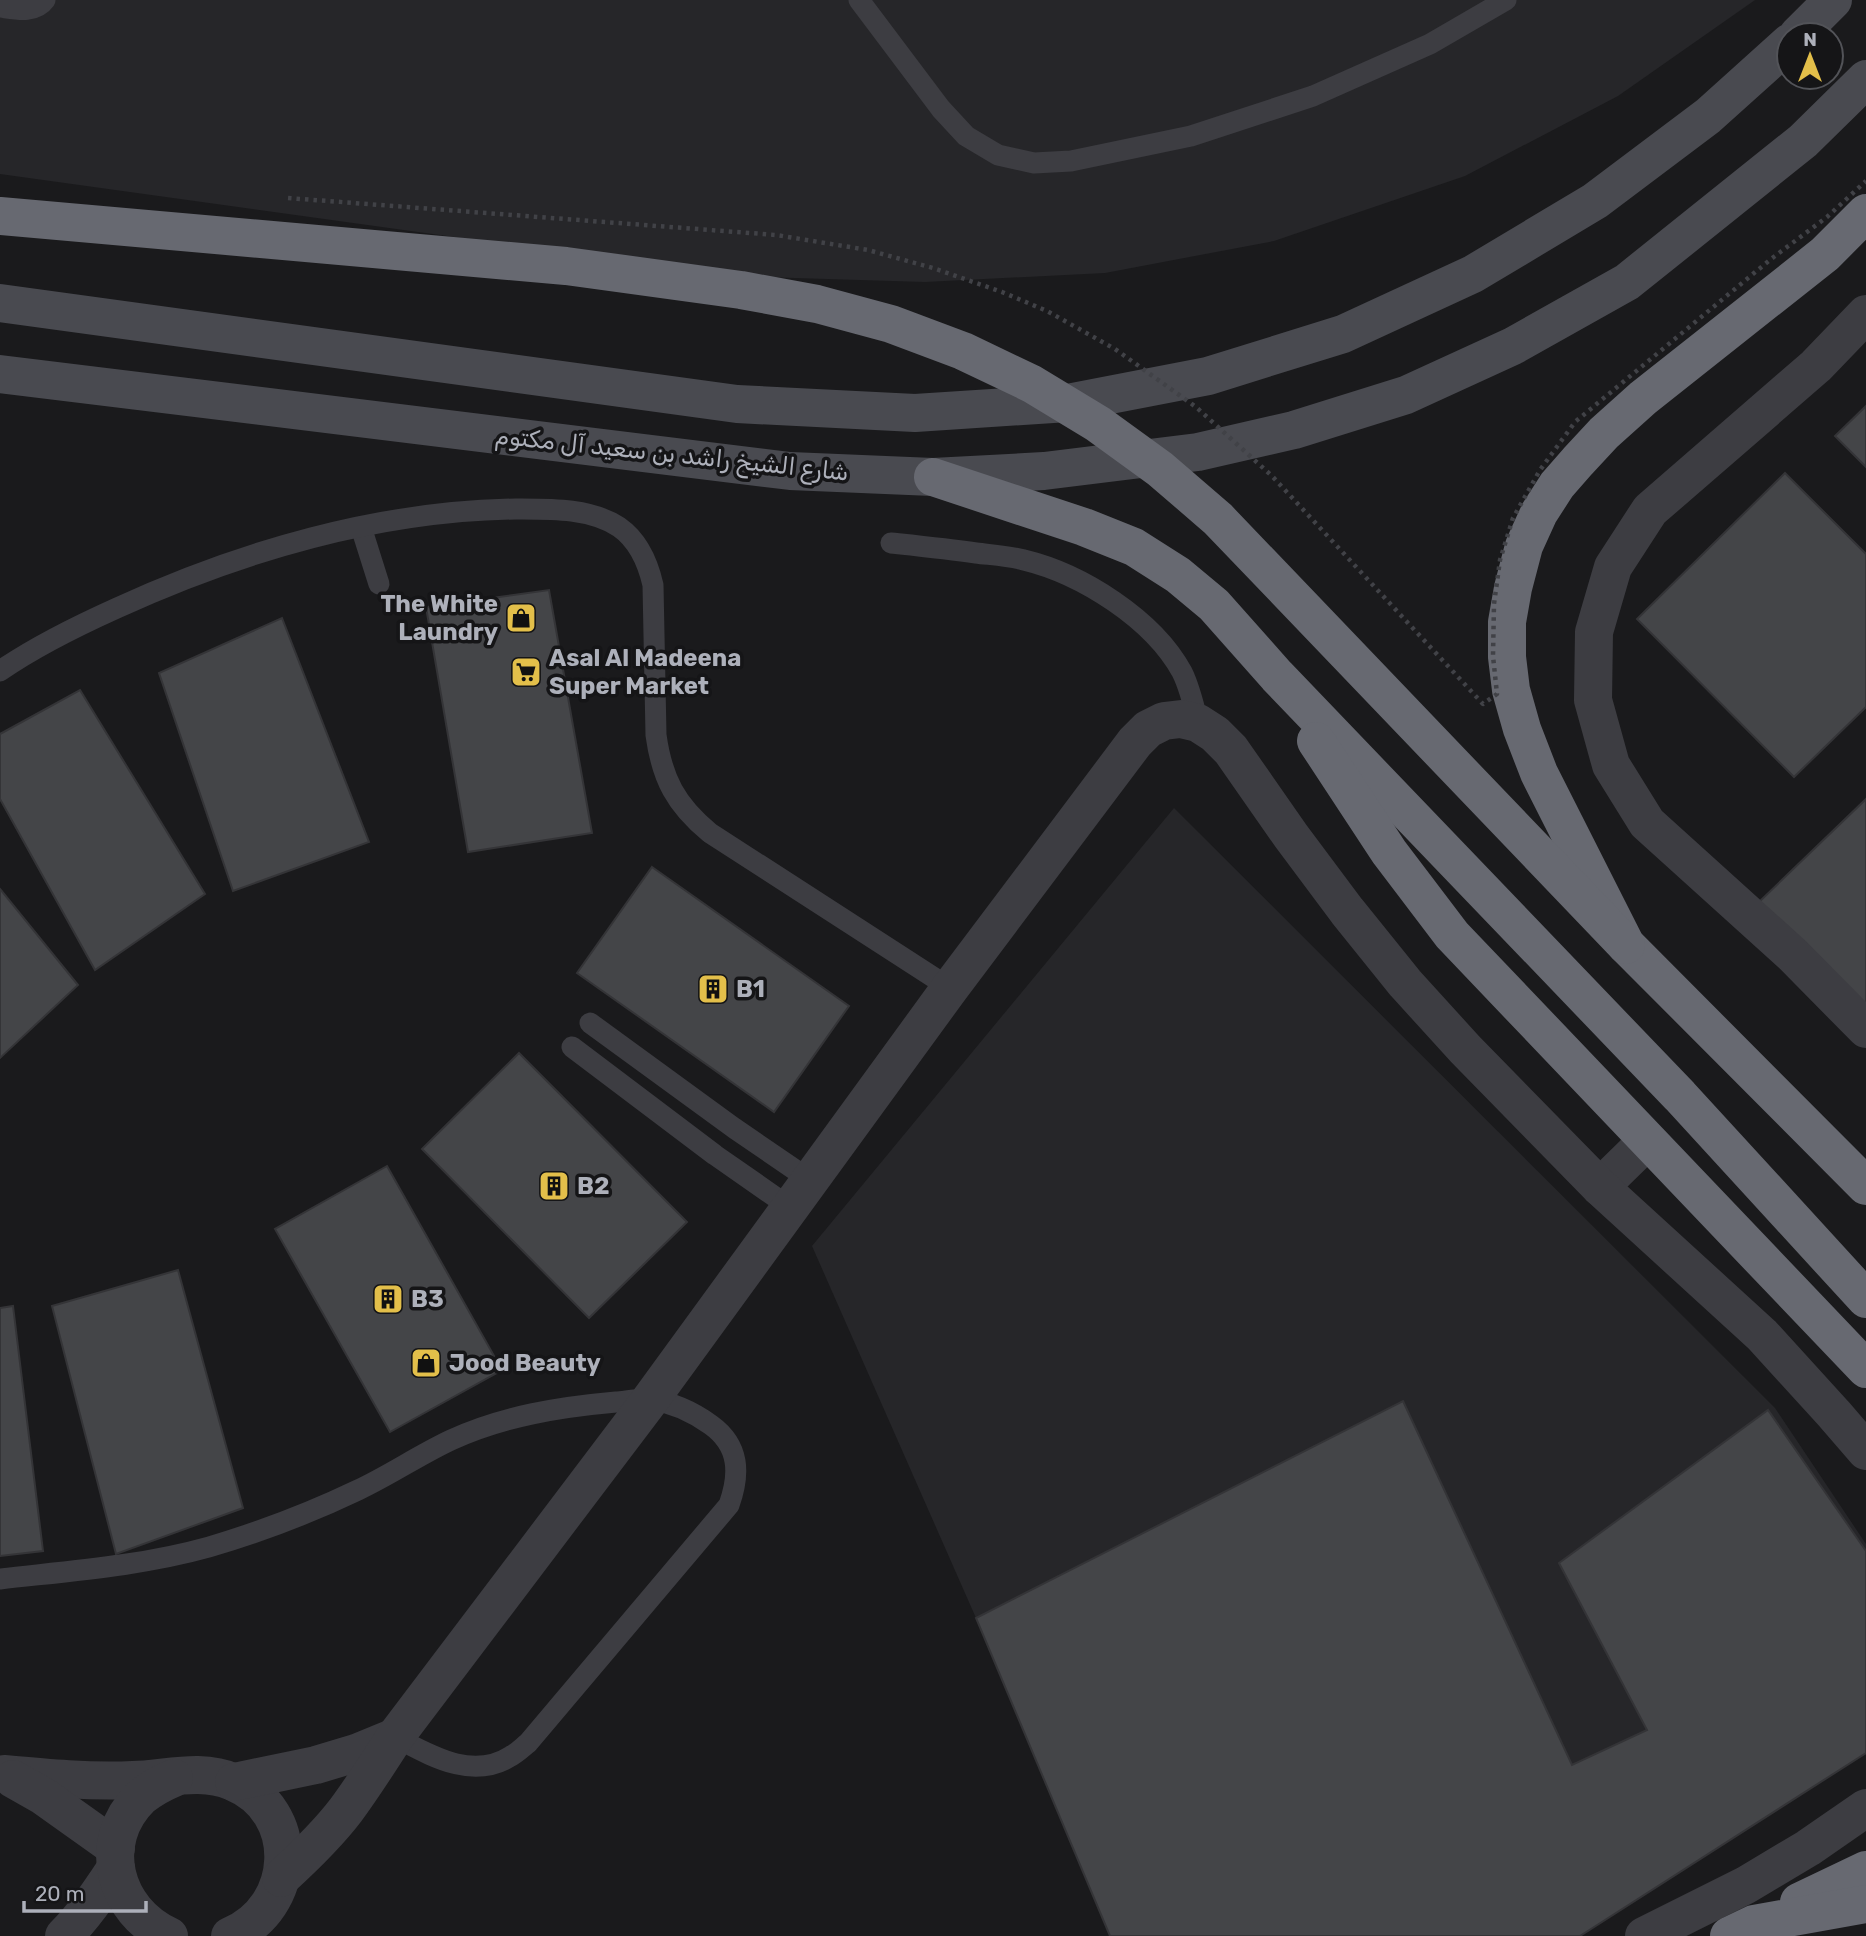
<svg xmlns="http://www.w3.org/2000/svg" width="1866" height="1936" viewBox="0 0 1866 1936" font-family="Rubik,'Noto Sans Arabic',sans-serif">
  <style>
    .built { fill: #262629 }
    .building { fill: #444548; stroke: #343437; stroke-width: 2 }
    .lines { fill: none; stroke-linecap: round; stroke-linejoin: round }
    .lane { stroke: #3d3d42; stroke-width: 21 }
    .street { stroke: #3d3d42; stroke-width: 38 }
    .secondary { stroke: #494a50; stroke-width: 38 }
    .highway { stroke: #676971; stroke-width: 38 }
    .path-bridge { stroke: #414247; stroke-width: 4.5; stroke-dasharray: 3.5 5; stroke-linecap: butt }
    .highway-bridge { stroke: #676971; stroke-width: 38 }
    .labels { text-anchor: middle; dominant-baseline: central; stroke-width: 7; stroke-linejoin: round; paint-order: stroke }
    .street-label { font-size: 24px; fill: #adb0ba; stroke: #151517 }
    .poi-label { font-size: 24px; font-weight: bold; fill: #adb0ba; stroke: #151517; text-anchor: start }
  </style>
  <rect width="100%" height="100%" fill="#1a1a1c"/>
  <g class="built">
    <path d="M0 0H1755L1618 96 1465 176 1274 241 1105 273 925 282 759 277 599 257 0 174Z"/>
    <path d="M1174 808 1775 1408 1866 1544V1753L1580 1936H1110L976 1618 812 1246Z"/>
  </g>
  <g class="building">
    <path d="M1866 406V467L1835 436Z"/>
    <path d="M1785 473 1866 554V707L1794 777 1637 619Z"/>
    <path d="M549 590 592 833 468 852 426 607Z"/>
    <path d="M282 618 369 842 233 891 159 673Z"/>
    <path d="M80 690 205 894 95 970 0 799V734Z"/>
    <path d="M1866 799V1012L1759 902Z"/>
    <path d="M652 867 849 1006 774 1112 577 973Z"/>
    <path d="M0 889 78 985 0 1058Z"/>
    <path d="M519 1053 687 1222 589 1318 422 1149Z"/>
    <path d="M387 1166 502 1370 390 1432 275 1229Z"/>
    <path d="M178 1270 243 1508 116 1554 52 1306Z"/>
    <path d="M13 1306 43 1551 0 1556V1308Z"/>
    <path d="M1403 1401 1572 1765 1647 1730 1559 1563 1768 1410 1866 1551V1753L1580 1936H1110L976 1618Z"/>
  </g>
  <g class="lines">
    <g class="lane">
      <path d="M859 0 941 109 966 136 998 155 1034 163 1071 161 1191 136 1313 96 1430 44 1506 0"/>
      <path d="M0 7C15 9 35 14 45 0"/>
      <path d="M361 527 379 584"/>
      <path d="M891 543C919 546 948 549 976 553 992 555 1009 556 1024 560 1082 574 1153 619 1182 672 1190 688 1194 706 1198 723"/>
      <path d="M0 671C36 646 77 626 117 608 241 551 379 511 516 509 550 509 590 508 619 527 639 541 648 563 653 585L656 735C662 779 676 805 710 833L950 988"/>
      <path d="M590 1023 734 1128 810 1180"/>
      <path d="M572 1047 715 1155 791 1208"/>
      <path d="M0 1579C70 1571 141 1566 209 1547 260 1532 310 1513 358 1490 390 1475 419 1455 451 1440 503 1416 560 1407 616 1402 628 1401 641 1398 653 1400 674 1403 693 1412 711 1425 740 1446 740 1474 729 1505L528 1743C523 1747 517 1753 511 1756 472 1781 430 1755 395 1737"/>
    </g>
    <g class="street">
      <path d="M1866 314 1816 366 1650 510 1613 567 1594 632 1593 700 1611 765 1647 823 1793 955 1866 1029"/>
      <path d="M1600 1187 1647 1141"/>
      <path d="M4 1774C47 1778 90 1782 133 1780 166 1779 202 1768 233 1782 303 1811 298 1908 230 1936"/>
      <path d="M13 1779 43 1796 116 1848"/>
      <path d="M234 1782 316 1765 356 1753 395 1737"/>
      <path d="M281 1878C304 1857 327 1835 346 1810 363 1787 379 1762 395 1737L650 1400 950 988 1135 742 1148 729 1164 721 1181 719 1198 723 1215 734 1231 750 1291 836 1347 911 1405 983 1465 1049 1600 1187 1762 1335 1834 1414 1866 1451"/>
      <path d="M64 1936C85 1915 100 1892 116 1868"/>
      <path d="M169 1936C114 1911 95 1842 141 1797 151 1789 162 1783 174 1778"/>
      <path d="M1644 1936 1746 1885 1808 1848 1866 1808"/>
    </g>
    <g class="secondary">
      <path d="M1798 35 1833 0"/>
      <path d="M0 303 737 404 915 413 1068 403 1208 376 1343 334 1473 274 1595 201 1708 116 1789 43"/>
      <path d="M0 374 790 471 933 477 1044 471 1198 452 1294 430 1406 395 1513 346 1627 282 1803 141 1866 79"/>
    </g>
    <g class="highway">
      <path d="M1866 213 1825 254 1643 398 1604 433 1578 461 1557 485 1539 513 1524 546 1513 588 1507 622V657L1511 690 1522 729 1539 773 1626 945 1866 1186"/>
      <path d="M933 477 1084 527 1134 547 1178 575 1214 605 1277 676 1680 1096 1866 1299"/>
      <path d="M1316 741 1389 852 1452 935 1866 1369"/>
      <path d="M1799 1902 1866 1870"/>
      <path d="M1729 1936 1754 1924 1866 1904"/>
    </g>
    <path class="path-bridge" d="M288 198 776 235 868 250 933 268 1002 292 1047 311 1115 349 1196 407 1272 476 1483 704 1497 694 1493 656 1494 604 1500 560 1513 518 1540 470 1575 422 1771 259 1827 217 1866 181"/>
    <path class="highway-bridge" d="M0 216 566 266 741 290 817 304 891 324 963 351 1032 384 1098 424 1160 469 1218 519 1626 945"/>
  </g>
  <defs>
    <g id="shop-square" transform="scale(1.575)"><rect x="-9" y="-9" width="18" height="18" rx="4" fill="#e3bf4a" stroke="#151517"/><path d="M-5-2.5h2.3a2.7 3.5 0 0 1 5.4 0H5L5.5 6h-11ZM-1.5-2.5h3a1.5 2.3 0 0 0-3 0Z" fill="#111"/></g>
    <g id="supermarket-square" transform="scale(1.575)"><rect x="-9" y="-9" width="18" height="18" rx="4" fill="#e3bf4a" stroke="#151517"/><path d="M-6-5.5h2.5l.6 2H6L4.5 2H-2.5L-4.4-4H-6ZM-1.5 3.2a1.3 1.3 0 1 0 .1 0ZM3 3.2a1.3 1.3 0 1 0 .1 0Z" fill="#111"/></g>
    <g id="building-square" transform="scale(1.575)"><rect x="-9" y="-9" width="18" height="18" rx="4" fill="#e3bf4a" stroke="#151517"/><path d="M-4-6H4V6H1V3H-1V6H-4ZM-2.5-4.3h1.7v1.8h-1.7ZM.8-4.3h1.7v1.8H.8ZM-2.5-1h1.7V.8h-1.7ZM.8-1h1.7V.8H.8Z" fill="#111"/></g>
  </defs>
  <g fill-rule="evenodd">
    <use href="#shop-square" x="521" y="618"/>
    <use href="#supermarket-square" x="526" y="672"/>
    <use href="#building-square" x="713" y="989"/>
    <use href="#building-square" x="554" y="1186"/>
    <use href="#building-square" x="388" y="1299"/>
    <use href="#shop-square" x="426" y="1363"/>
  </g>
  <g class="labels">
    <g class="street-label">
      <text transform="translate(672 454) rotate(6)">شارع الشيخ راشد بن سعيد آل مكتوم</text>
    </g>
    <g class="poi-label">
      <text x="498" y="604" text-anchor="end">The White<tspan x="498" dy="28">Laundry</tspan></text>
      <text x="549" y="658">Asal Al Madeena<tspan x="549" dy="28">Super Market</tspan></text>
      <text x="736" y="989">B1</text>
      <text x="577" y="1186">B2</text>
      <text x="411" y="1299">B3</text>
      <text x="449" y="1363">Jood Beauty</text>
    </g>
  </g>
  <g transform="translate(1810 56)"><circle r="33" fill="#151517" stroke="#525358" stroke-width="2"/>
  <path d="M0-5L12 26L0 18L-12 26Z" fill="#e3bf4a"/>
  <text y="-10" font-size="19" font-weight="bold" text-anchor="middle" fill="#adb0ba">N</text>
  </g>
  <path d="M24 1901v10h122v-10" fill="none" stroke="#adb0ba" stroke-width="3.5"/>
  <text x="35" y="1901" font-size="21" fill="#adb0ba" stroke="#151517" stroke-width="5" paint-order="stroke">20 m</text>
</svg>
